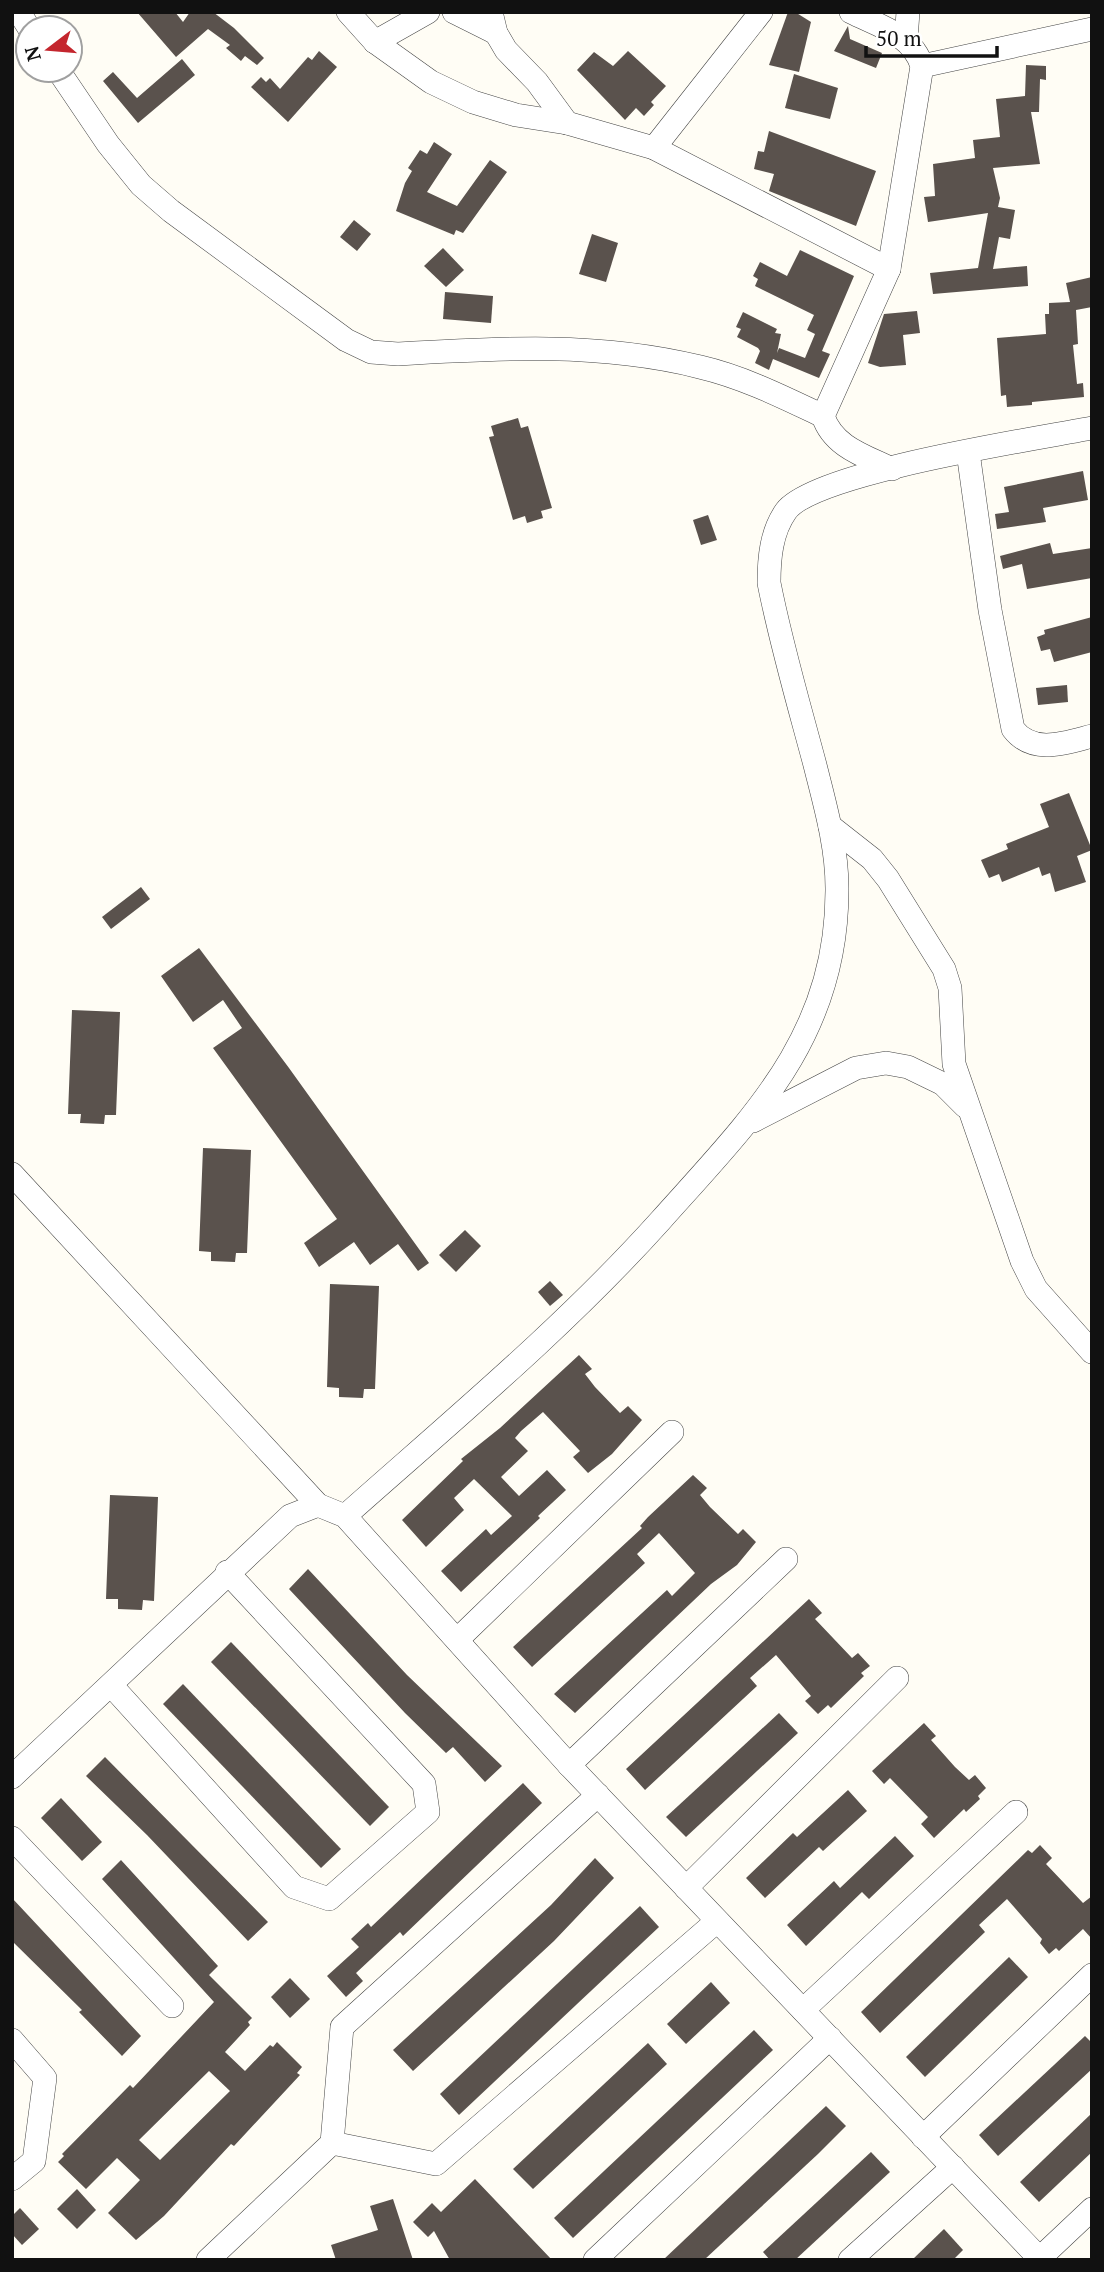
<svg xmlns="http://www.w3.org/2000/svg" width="1104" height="2272" viewBox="0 0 1104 2272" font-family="'PT Serif',serif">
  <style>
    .building { fill: #5a524d; fill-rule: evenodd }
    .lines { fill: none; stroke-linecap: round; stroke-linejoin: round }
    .minor-casing { stroke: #444; stroke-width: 24 }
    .minor { stroke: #fff; stroke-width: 23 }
  </style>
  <rect width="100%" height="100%" fill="#fffdf5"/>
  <g class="building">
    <path d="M137 12H175L183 22 190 12H213L234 28 264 58 257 65 245 56 241 61 226 48 230 45 208 29 176 57Z"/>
    <path d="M788 12H795L811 22 799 72 769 65Z"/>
    <path d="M848 26 850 39 882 53 876 68 834 51Z"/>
    <path d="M319 51 337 67 288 122 251 87 261 77 266 82 270 78 280 89 308 57 312 60Z"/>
    <path d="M628 51 666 86 651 102 654 105 644 116 636 108 625 120 577 70 594 52 613 66Z"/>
    <path d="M182 59 195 75 138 123 103 81 113 72 137 98Z"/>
    <path d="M1026 65 1046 66V80L1040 79 1039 112H1031L1040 164 993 168 1000 198 998 207 1015 210 1010 239 999 237 993 269 1027 266 1028 286 933 294 930 273 978 268 988 213 928 222 924 197 935 196 933 164 975 158 973 140 1000 137 996 99 1025 96Z"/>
    <path d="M794 74 838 88 830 119 785 108Z"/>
    <path d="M769 131 876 171 856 226 769 191 774 174 754 169 758 151 764 152Z"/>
    <path d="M434 142 452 154 427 192 457 206 490 160 507 172 463 233 456 230 454 235 396 211 405 183 412 171 408 168 420 150 427 154Z"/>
    <path d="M354 220 371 234 357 251 340 237Z"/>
    <path d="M592 234 618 243 606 282 579 274Z"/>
    <path d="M443 248 464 270 446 287 424 266Z"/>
    <path d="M800 250 854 276 822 351 830 354 819 378 773 359 769 370 755 363 760 351 758 348 737 337 741 329 736 327 743 312 777 329 775 333 781 334 777 353 779 348 805 358 815 334 807 330 814 315 755 286 758 279 753 276 760 262 787 276Z"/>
    <path d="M1092 277V307L1076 310 1078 344 1073 345 1077 384 1083 383 1084 397 1032 402V405L1007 407 1006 395 1001 396 997 338 1046 334 1045 314H1049V303L1070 302 1066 283Z"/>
    <path d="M445 292 493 296 491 323 443 319Z"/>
    <path d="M917 311 920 333 903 335 906 365 880 367 868 363 884 314Z"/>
    <path d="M518 418 521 428 528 426 552 508 541 511 543 518 527 523 525 516 513 520 489 437 494 436 491 426Z"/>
    <path d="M1083 471 1088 500 1043 508 1046 522 997 529 995 514 1009 512 1004 487Z"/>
    <path d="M708 515 717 540 701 545 693 520Z"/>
    <path d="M1050 543 1053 554 1092 548V578L1027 589 1022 564 1003 569 1000 556Z"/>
    <path d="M1092 617V652L1054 662 1050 649 1041 651 1037 637 1045 634 1044 630Z"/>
    <path d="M1067 685 1068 702 1038 705 1036 688Z"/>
    <path d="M1069 793 1092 850 1077 856 1086 882 1055 892 1050 873 1042 876 1039 867 1002 882 999 874 989 878 981 860 1008 849 1006 844 1049 827 1040 804Z"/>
    <path d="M141 887 150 899 111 929 102 917Z"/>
    <path d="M199 948 289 1068 429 1263 418 1271 398 1244 370 1265 354 1242 319 1267 304 1243 337 1219 213 1048 242 1028 223 1000 193 1022 161 976Z"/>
    <path d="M72 1010 120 1012 116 1115H105L104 1124 80 1123 81 1114H68Z"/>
    <path d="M203 1148 251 1150 247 1253H236L235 1262 211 1261V1252L199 1251Z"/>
    <path d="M465 1230 481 1246 456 1272 439 1255Z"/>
    <path d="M550 1281 563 1295 550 1306 538 1292Z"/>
    <path d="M330 1284 379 1286 375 1389H364L363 1398 339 1397V1388L327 1387Z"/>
    <path d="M579 1355 592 1369 585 1374 595 1387 620 1413 628 1406 642 1420 612 1454 588 1473 573 1457 580 1451 543 1412 521 1431 515 1438 528 1451 501 1477 519 1496 547 1470 566 1490 538 1516 540 1518 461 1592 441 1571 486 1529 491 1535 512 1516 474 1479 454 1498 464 1510 426 1547 402 1520 463 1461 461 1459 500 1428Z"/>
    <path d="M693 1475 707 1488 700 1495 710 1507 738 1534 743 1529 756 1542 737 1565 711 1584 575 1713 554 1694 667 1590 672 1596 695 1573 659 1533 637 1554 645 1563 532 1667 513 1647 642 1528 640 1526 648 1517Z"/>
    <path d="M110 1495 158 1497 154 1601 143 1600 142 1610 118 1609V1599H106Z"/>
    <path d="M308 1569 407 1675 502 1766 485 1782 453 1747 446 1753 405 1713 289 1589Z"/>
    <path d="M809 1599 822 1613 815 1619 852 1658 858 1653 870 1666 861 1673 864 1676 831 1708 828 1705 818 1714 805 1701 811 1696 776 1655 750 1678 757 1686 645 1790 626 1769Z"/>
    <path d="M231 1642 389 1807 370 1826 211 1662Z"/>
    <path d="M183 1684 341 1849 321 1868 163 1704Z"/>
    <path d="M779 1713 798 1733 686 1837 666 1817Z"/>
    <path d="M924 1723 936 1736 931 1740 955 1767 969 1780 975 1775 986 1788 978 1796 980 1799 966 1812 964 1809 934 1838 921 1824 928 1817 890 1778 884 1784 872 1771Z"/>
    <path d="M105 1757 268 1922 248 1941 147 1835 86 1776Z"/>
    <path d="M523 1783 542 1803 403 1936 400 1932 356 1973 363 1981 346 1997 327 1976 359 1947 351 1939 368 1923 371 1927Z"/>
    <path d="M848 1790 867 1811 823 1851 819 1847 765 1898 746 1878 793 1833 797 1837Z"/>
    <path d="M61 1798 102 1842 82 1861 41 1818Z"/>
    <path d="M895 1836 914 1856 869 1899 862 1892 806 1946 787 1925 834 1881 840 1888Z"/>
    <path d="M1040 1845 1052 1858 1046 1864 1083 1903 1092 1896V1939L1083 1929 1059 1951 1056 1948 1049 1954 1040 1943 1042 1939 1007 1899 979 1925 985 1932 880 2033 861 2012 1028 1850 1032 1853Z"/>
    <path d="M595 1858 614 1878 554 1941 413 2071 393 2050 551 1905Z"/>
    <path d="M121 1860 218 1966 209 1975 252 2018 248 2022 250 2025 225 2052 245 2071 270 2045 273 2047 277 2042 302 2067 297 2073 300 2075 234 2146 231 2144 164 2216 136 2240 108 2213 140 2180 117 2158 86 2189 58 2162 64 2156 62 2154 130 2085 133 2088 214 2002 102 1879ZM209 2071 230 2091 160 2160 139 2140Z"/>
    <path d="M12 1898 141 2036 122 2056 79 2012 82 2010 12 1941Z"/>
    <path d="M640 1906 659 1927 459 2115 440 2094Z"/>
    <path d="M1009 1957 1028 1977 925 2077 906 2057Z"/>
    <path d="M290 1978 310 1999 290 2018 271 1997Z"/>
    <path d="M711 1982 730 2003 686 2044 667 2024Z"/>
    <path d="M754 2030 773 2050 573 2238 554 2218Z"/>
    <path d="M1085 2036 1092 2043V2069L998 2156 979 2135Z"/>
    <path d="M648 2043 667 2064 533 2189 513 2169Z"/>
    <path d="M826 2106 846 2126 818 2154 704 2260H663Z"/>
    <path d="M1092 2113V2152L1039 2202 1020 2182Z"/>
    <path d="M871 2152 890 2172 795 2260H770L763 2252Z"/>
    <path d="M475 2179 552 2260H450L434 2231 428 2237 413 2222 432 2203 441 2212Z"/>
    <path d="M77 2189 96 2210 77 2229 57 2209Z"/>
    <path d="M393 2199 413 2260H336L331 2245 378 2230 370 2206Z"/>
    <path d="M20 2208 39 2229 22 2245 12 2234V2216Z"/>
    <path d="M944 2229 963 2250 953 2260H912Z"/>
  </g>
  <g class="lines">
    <g class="minor-casing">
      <g id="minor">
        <path d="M19 12 29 28"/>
        <path d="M348 12 375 42 431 82 473 102 516 115 567 123 654 148 889 269"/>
        <path d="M454 12 496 33"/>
        <path d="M491 12 496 33 506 50 537 82 567 123"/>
        <path d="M851 12C879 26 912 34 922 66L889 269 823 416C833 447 865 456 892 469"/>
        <path d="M906 39 908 12"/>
        <path d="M375 42 428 12"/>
        <path d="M922 66 1092 29"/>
        <path d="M58 70 108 144 141 185 171 211 346 340 371 352 398 354C499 348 600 342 700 367 743 377 783 397 823 416"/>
        <path d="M654 148 761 12"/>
        <path d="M968 452 990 610 1013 729C1033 755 1065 743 1092 736"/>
        <path d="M830 826 872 859 888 879 944 969 950 988 954 1064 1022 1261 1036 1289 1092 1352"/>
        <path d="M753 1121 856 1068 886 1063 908 1067 943 1084 965 1106"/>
        <path d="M12 1174 318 1505 345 1516 569 1765 1041 2260"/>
        <path d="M345 1516C453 1420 565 1327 661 1220 752 1118 838 1036 837 888 837 846 825 805 815 765 799 705 781 644 769 583 769 559 771 532 786 511 815 472 1035 439 1092 428"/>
        <path d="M458 1639 672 1432"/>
        <path d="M111 1685 294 1887 329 1899 428 1812 424 1784 227 1572"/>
        <path d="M569 1765 786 1559"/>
        <path d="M12 1777 290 1516 318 1505"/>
        <path d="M12 1838 172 2006"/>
        <path d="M686 1888 897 1678"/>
        <path d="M803 2010 1016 1812"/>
        <path d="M12 2040 45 2078 34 2161 12 2179"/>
        <path d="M923 2137 1092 1975"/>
        <path d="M332 2143 436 2164 717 1921"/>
        <path d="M1040 2258 1092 2209"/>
        <path d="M208 2260 332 2143 342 2027 598 1795"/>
        <path d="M595 2260 830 2038"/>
        <path d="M850 2260 953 2167"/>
      </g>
    </g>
    <use href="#minor" class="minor"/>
  </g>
  <rect width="1104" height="2272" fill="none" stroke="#111111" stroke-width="28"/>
  <g transform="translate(49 49) rotate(254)"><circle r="33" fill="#ffffff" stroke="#a0a0a0" stroke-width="2"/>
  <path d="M0-5L12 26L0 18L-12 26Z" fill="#c4262e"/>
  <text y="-10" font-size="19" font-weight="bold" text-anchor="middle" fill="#111111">N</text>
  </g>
  <path d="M866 46v10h131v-10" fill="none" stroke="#111111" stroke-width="3.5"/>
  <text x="876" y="46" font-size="21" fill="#111111" stroke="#ffffff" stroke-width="5" paint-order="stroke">50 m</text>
</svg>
